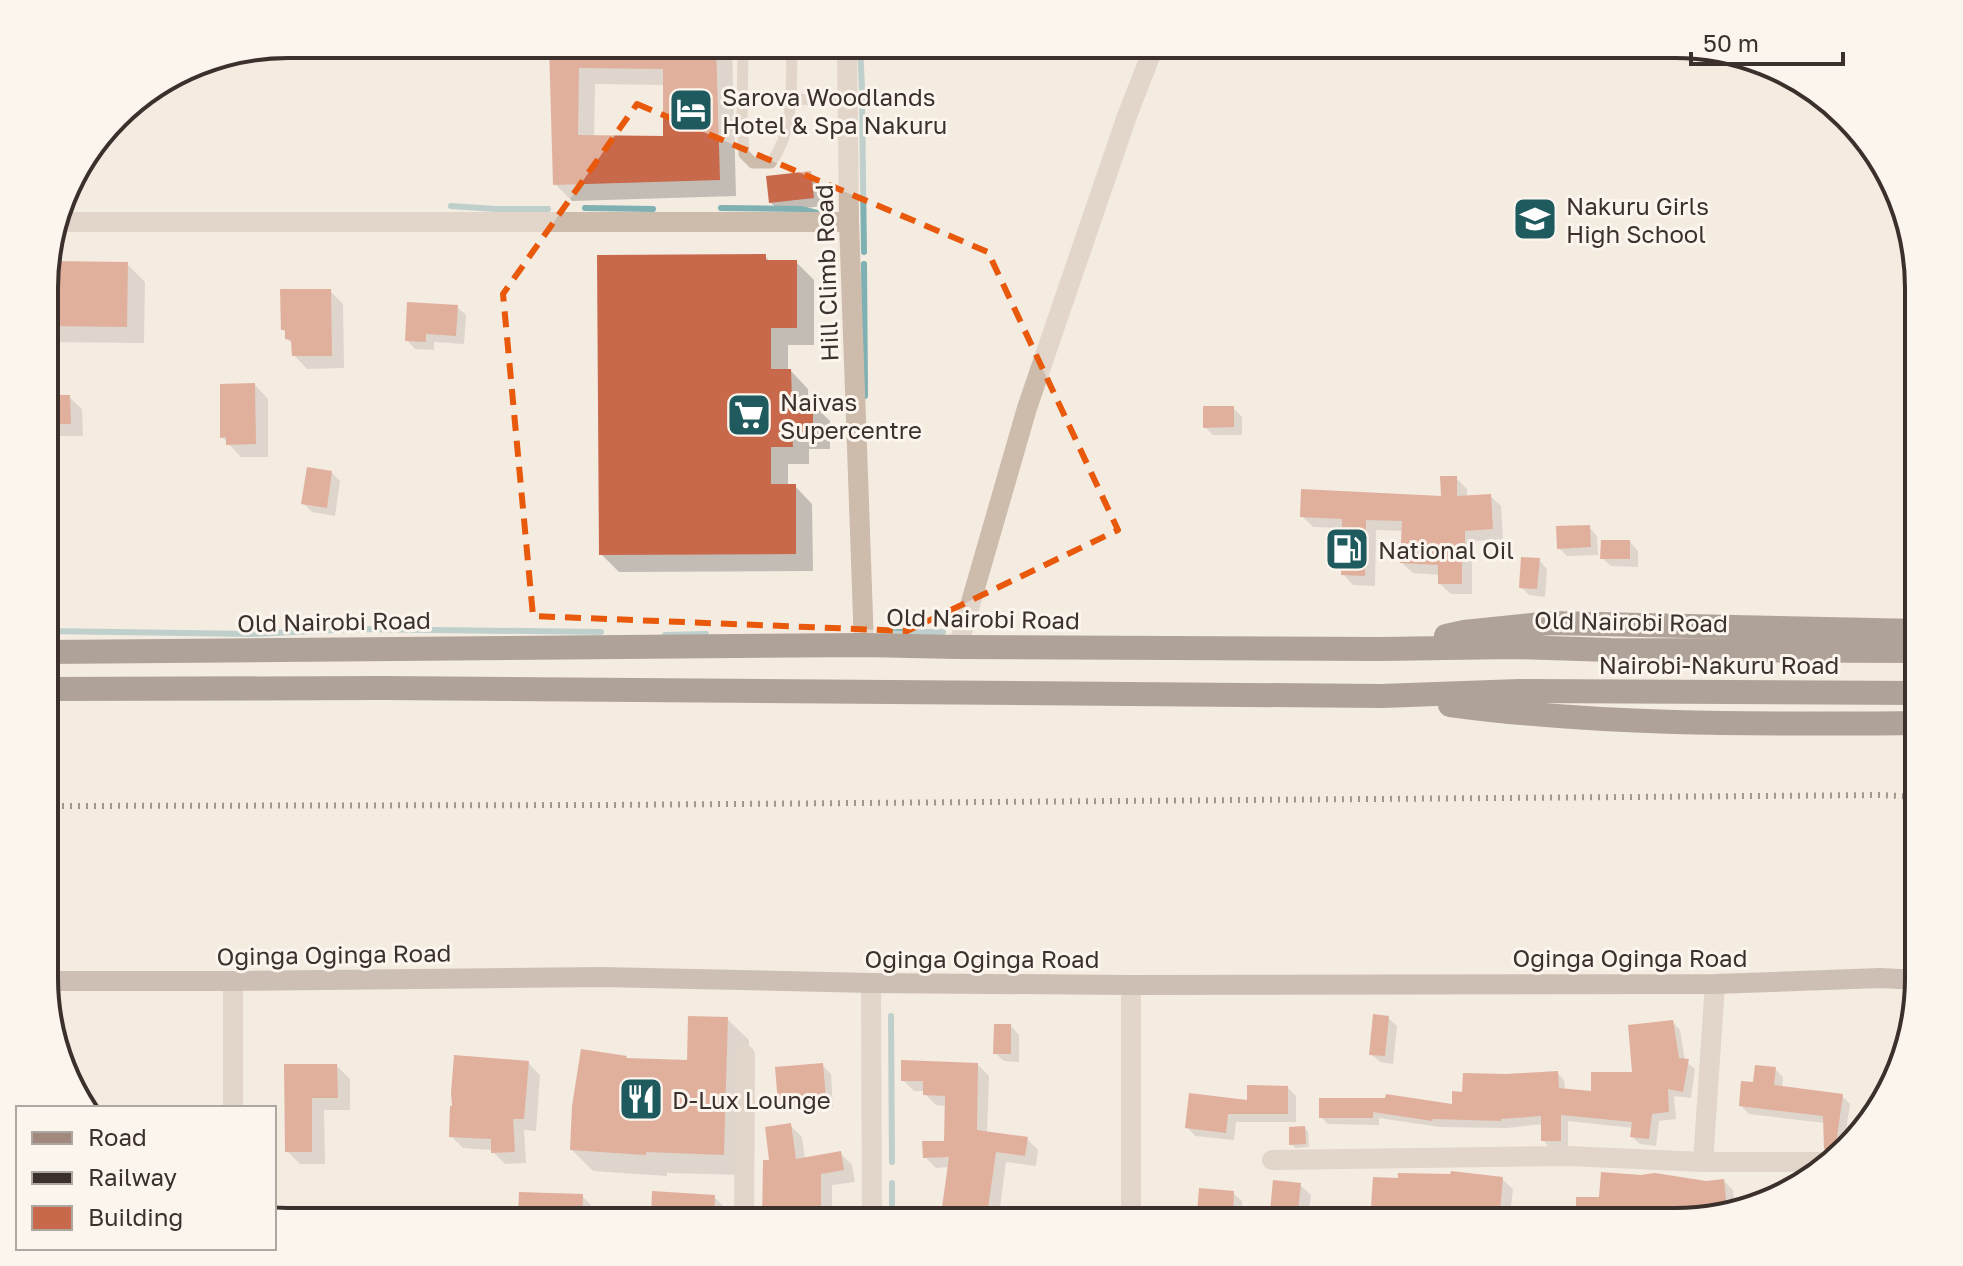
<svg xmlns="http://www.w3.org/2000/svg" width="1963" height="1266" viewBox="0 0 1963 1266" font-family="'Golos Text',sans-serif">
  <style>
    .shadow { fill: #0003; fill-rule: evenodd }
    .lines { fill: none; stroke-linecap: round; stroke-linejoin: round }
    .stream { stroke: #7fb0b2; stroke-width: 6 }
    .building { fill: #c8694b; fill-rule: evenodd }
    .lane { stroke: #cdbbac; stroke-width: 11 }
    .street { stroke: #cdbbac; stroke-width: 20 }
    .secondary { stroke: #a18a7d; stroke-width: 20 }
    .highway { stroke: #5c4a42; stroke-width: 24 }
    .rail { stroke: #3b302b; stroke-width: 6; stroke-dasharray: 2 6; stroke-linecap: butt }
    .marked { fill: none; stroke: #e8590c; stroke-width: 6; stroke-dasharray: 16 10; stroke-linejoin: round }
    .labels { text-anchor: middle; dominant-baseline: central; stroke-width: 6; stroke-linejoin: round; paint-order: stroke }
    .poi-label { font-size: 24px; fill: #3b302b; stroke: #fbf5ee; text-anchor: start }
    .street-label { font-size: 24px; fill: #3b302b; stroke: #fbf5ee }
    .rim { fill: none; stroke: #3b302b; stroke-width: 4 }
  </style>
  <rect width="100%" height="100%" fill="#f4ebe1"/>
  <g class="shadow">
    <path d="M551 44H732L736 196 572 201 555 184ZM595 84 665 85V138L594 137Z"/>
    <path d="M810 173 819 181 822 206 780 211 771 203Z"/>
    <path d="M765 256 770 262H796L814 280V345H788V371H791L808 389V403H812L830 421V449H809V464H788V486H795L812 504 813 571 619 572 601 554Z"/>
    <path d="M46 263 127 264 145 282 144 343 46 342Z"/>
    <path d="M330 291 343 304 344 368 307 369 294 355V345L287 339V334L283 330Z"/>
    <path d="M457 307 466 315 464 344 434 342V350L415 349 407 340Z"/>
    <path d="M255 385 268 399V457H241L222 437Z"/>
    <path d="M46 392 52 397H69L82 409 83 436H46Z"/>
    <path d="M1233 408 1242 417V435H1213L1205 427Z"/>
    <path d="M331 472 340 481 335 516 312 512 303 503Z"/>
    <path d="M1456 478 1467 489V497L1490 496 1501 506 1503 539 1475 541V561H1472V594H1451L1440 584V575L1413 573 1402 563 1404 531 1376 530 1375 586 1353 585 1343 574 1344 528 1313 527 1302 516 1443 498Z"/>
    <path d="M1589 527 1597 536 1598 555 1567 556 1559 548Z"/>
    <path d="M1630 542 1638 551V567L1611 566 1602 558Z"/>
    <path d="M1539 560 1547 569 1545 597 1529 595 1521 587Z"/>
    <path d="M1388 1018 1397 1026 1393 1064 1380 1062 1371 1054Z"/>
    <path d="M727 1019 749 1040 745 1175 667 1173V1176L593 1171 572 1150 626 1058 628 1060 688 1062Z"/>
    <path d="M1673 1022 1680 1030 1685 1061 1695 1069 1691 1098 1674 1096 1676 1119 1659 1121 1656 1146 1640 1144 1632 1137 1633 1128 1568 1121V1148H1550L1543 1140V1124L1507 1128 1440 1127 1379 1118V1125L1328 1124 1321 1117V1100L1454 1106 1464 1094 1557 1073 1564 1080 1565 1091 1593 1094 1635 1074Z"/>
    <path d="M1011 1026 1019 1035V1062L1004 1061 995 1053Z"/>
    <path d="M528 1063 540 1075 536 1131 524 1130 526 1163 505 1164 493 1152V1150L463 1148 451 1136Z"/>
    <path d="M822 1065 831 1074 833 1108 788 1111 780 1102Z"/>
    <path d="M978 1065 989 1076 987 1134 1027 1139 1038 1150 1036 1166 1006 1162 998 1222H943L949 1167 936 1168 925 1157 946 1143 947 1106 936 1105 925 1094V1091H914L903 1080Z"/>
    <path d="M286 1066H337L350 1079V1110H324L325 1164H300L287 1151Z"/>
    <path d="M1775 1069 1783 1077 1782 1088 1842 1096 1850 1104 1844 1145 1833 1156 1826 1148 1825 1123 1749 1114 1741 1106 1755 1084Z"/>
    <path d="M1288 1088 1296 1096V1122H1236L1234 1140 1195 1136 1187 1127Z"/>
    <path d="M791 1126 802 1137 805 1159 840 1153 852 1165 855 1182 832 1185V1222H764L772 1162Z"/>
    <path d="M1305 1128 1308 1132 1309 1147 1295 1148 1291 1144Z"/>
    <path d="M1502 1179 1513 1189 1509 1222H1257L1258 1210 1272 1212 1300 1185 1311 1195 1309 1210H1373Z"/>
    <path d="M1724 1181 1733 1190 1734 1199 1742 1206 1691 1222H1578L1601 1199Z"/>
    <path d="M1233 1193 1242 1201 1241 1222 1207 1221 1199 1213Z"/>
    <path d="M582 1196 591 1205 590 1222H522L520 1220Z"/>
    <path d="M714 1197 723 1206 722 1222H657L653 1217Z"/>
  </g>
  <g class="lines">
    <g class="stream">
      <path d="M860 44 862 89"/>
      <path d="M862 100 864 252"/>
      <path d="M451 206 495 209H548"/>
      <path d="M585 208 653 209"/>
      <path d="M721 208 801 209 817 213"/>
      <path d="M864 264 865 396"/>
      <path d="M46 631 252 634 355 629 601 632"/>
      <path d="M884 632H943"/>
      <path d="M665 635 706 634"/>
      <path d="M891 1016 892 1162"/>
      <path d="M892 1222V1183"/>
    </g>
  </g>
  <g class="building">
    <path d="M549 44H716L720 180 553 185ZM579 68 663 69V136L578 135Z"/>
    <path d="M811 171 814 198 769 203 766 176Z"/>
    <path d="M766 254V260H797V328H771V369H791L792 401H813V432H792L793 447H771V484H796V554L599 555 597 255Z"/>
    <path d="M46 261 128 262 127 327 46 326Z"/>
    <path d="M280 289H331L332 356H292L291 340 285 339V330H281Z"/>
    <path d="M407 302 458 305 456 336 426 334V342L405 341Z"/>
    <path d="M255 383 256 444 226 445V437L220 438V384Z"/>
    <path d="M46 395H70L71 424H50V411H46Z"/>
    <path d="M1203 406H1234V427L1203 428Z"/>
    <path d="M307 467 332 471 327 508 301 504Z"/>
    <path d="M1440 476H1457V496L1491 494 1493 529 1465 531V551H1462V584H1438V565L1400 563 1402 521 1366 520 1365 576 1341 575 1342 519 1300 517 1301 489 1441 496Z"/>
    <path d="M1590 525 1591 547 1557 549 1556 526Z"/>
    <path d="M1601 540H1630V559H1600Z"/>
    <path d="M1521 557 1540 558 1537 589 1519 588Z"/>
    <path d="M1373 1014 1389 1016 1385 1056 1369 1055Z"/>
    <path d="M688 1016 728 1017 724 1155 646 1152V1155L570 1150 572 1106 581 1049 627 1056 626 1058 687 1060Z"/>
    <path d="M1673 1020 1679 1058 1689 1059 1683 1092 1668 1089 1669 1112 1652 1114 1649 1139 1630 1137 1632 1122 1561 1115V1141H1541V1116L1501 1119V1121L1433 1119 1432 1121 1373 1112V1118H1319V1098H1385L1386 1094 1452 1104V1091L1462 1092 1463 1073 1506 1074 1558 1071 1559 1088 1591 1091V1072H1632L1628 1025Z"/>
    <path d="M994 1024H1011V1054H993Z"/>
    <path d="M454 1055 529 1061 524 1119H513L515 1152 491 1153V1139L449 1137 450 1106H452L451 1093Z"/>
    <path d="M901 1060 978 1063 977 1130 1028 1137 1025 1156 996 1152 986 1222H940L949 1157 923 1158 922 1141H944L945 1096 923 1095V1081H901Z"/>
    <path d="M823 1063 826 1100 778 1103 775 1067Z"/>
    <path d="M284 1064H337L338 1098H312V1152H285Z"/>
    <path d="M1755 1065 1776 1067 1774 1085 1843 1094 1835 1152 1824 1149 1823 1116 1739 1106 1741 1081 1753 1082Z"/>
    <path d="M1247 1085 1288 1086V1114H1228L1226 1133 1185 1128 1189 1093 1247 1100Z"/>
    <path d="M791 1123 796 1159 841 1151 844 1170 821 1174V1222H762L763 1160H769L765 1127Z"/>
    <path d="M1305 1126 1306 1144 1289 1145V1127Z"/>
    <path d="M1451 1171 1503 1177 1499 1222H1464L1428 1217V1222H1370L1373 1177 1398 1178V1173L1450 1174Z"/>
    <path d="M1601 1172 1641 1175 1655 1173 1706 1181 1724 1179 1727 1211 1690 1222H1650L1620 1218V1221L1576 1222V1197H1599Z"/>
    <path d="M1273 1180 1301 1183 1297 1222H1269Z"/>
    <path d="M1199 1188 1234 1191 1233 1216 1197 1214Z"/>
    <path d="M652 1191 715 1195 714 1222 651 1218Z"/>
    <path d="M519 1192 583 1194 582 1222 518 1221Z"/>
  </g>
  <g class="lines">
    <g class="lane">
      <path d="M743 44 742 123 744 154 753 163H771C795 130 791 84 792 44"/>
      <path d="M790 99 848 101"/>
    </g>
    <g class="street">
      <path d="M847 44 849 222 864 645"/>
      <path d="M57 222H849"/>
      <path d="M958 647 1027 408 1127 116 1155 44"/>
      <path d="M871 983 872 1222"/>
      <path d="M233 1108V981"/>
      <path d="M1272 1160 1568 1156 1703 1162H1827"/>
      <path d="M1703 1162 1715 984"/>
      <path d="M744 1222 745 1055"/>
      <path d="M1131 1222V985"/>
    </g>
    <path class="secondary" d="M46 981H233L601 977 871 983 1131 985 1715 984 1880 978 1919 980"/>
    <g class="highway">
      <path d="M1446 636 1464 632 1550 623 1919 631"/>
      <path d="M46 652 864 645 958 647 1381 649 1513 647 1611 650 1919 651"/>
      <path d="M46 689 382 688 1381 696 1519 691 1919 693"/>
      <path d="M1450 705C1605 726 1762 724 1919 723"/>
    </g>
    <path class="rail" d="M46 806 604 805 1880 795 1919 797"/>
  </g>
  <path d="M0 0H1963V1266H0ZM637 104 988 252 1118 530 907 631 533 616 503 294Z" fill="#f4ebe1" fill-opacity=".55" fill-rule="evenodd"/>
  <path class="marked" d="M637 104 988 252 1118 530 907 631 533 616 503 294Z"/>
  <defs>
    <g id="hotel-square" transform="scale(2.3)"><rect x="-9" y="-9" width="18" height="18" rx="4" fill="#1f5a5e" stroke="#fbf5ee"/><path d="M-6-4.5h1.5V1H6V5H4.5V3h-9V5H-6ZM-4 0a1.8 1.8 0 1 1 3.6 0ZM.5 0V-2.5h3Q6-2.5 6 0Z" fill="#fff"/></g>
    <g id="school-square" transform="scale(2.3)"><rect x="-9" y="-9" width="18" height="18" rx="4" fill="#1f5a5e" stroke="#fbf5ee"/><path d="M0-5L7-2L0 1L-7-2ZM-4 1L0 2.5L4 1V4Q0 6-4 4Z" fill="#fff"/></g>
    <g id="supermarket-square" transform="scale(2.3)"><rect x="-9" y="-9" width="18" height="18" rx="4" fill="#1f5a5e" stroke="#fbf5ee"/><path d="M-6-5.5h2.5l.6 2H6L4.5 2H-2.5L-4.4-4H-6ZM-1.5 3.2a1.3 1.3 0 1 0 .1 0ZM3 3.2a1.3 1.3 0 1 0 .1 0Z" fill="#fff"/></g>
    <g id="fuel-square" transform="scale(2.3)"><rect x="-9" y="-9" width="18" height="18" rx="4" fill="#1f5a5e" stroke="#fbf5ee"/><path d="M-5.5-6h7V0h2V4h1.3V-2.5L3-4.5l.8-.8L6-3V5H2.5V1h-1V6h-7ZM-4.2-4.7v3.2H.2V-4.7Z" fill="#fff"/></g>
    <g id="restaurant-square" transform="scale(2.3)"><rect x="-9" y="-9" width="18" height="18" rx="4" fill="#1f5a5e" stroke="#fbf5ee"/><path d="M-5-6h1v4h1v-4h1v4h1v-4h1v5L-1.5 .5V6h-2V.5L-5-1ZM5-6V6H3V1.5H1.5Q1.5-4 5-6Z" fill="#fff"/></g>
  </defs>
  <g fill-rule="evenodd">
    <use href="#hotel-square" x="691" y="110"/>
    <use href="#school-square" x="1535" y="219"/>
    <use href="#supermarket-square" x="749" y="415"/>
    <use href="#fuel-square" x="1347" y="549"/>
    <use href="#restaurant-square" x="641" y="1099"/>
  </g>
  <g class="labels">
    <g class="poi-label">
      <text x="722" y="96">Sarova Woodlands<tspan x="722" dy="28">Hotel &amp; Spa Nakuru</tspan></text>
      <text x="1566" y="205">Nakuru Girls<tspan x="1566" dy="28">High School</tspan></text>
      <text x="780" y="401">Naivas<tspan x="780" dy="28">Supercentre</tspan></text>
      <text x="1378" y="549">National Oil</text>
      <text x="672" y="1099">D-Lux Lounge</text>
    </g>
    <g class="street-label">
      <text transform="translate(826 273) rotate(-92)">Hill Climb Road</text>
      <text transform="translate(983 618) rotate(1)">Old Nairobi Road</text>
      <text transform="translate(334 621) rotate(-1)">Old Nairobi Road</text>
      <text transform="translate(1631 621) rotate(1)">Old Nairobi Road</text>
      <text x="1719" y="664">Nairobi-Nakuru Road</text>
      <text transform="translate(334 954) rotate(-1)">Oginga Oginga Road</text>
      <text x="1630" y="957">Oginga Oginga Road</text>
      <text x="982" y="958">Oginga Oginga Road</text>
    </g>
  </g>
  <path d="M0 0H1963V1266H0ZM288 58H1675A230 230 0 0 1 1905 288V978A230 230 0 0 1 1675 1208H288A230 230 0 0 1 58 978V288A230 230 0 0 1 288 58Z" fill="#fbf5ee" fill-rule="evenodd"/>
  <path class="rim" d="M288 58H1675A230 230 0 0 1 1905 288V978A230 230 0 0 1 1675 1208H288A230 230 0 0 1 58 978V288A230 230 0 0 1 288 58Z"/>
  <rect x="16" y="1106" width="260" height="144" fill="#fbf5ee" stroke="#aea6a0" stroke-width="2"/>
  <rect x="32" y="1132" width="40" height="12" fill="#a18a7d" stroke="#aea6a0" stroke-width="2"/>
  <text x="88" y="1146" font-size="24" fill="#3b302b">Road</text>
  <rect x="32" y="1172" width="40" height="12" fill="#3b302b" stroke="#aea6a0" stroke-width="2"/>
  <text x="88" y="1186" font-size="24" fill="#3b302b">Railway</text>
  <rect x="32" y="1206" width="40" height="24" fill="#c8694b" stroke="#aea6a0" stroke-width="2"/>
  <text x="88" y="1226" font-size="24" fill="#3b302b">Building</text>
  <path d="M1691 52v12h152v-12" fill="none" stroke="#3b302b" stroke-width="4"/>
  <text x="1703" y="52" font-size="24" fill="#3b302b" stroke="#fbf5ee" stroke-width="6" paint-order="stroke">50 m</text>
</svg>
